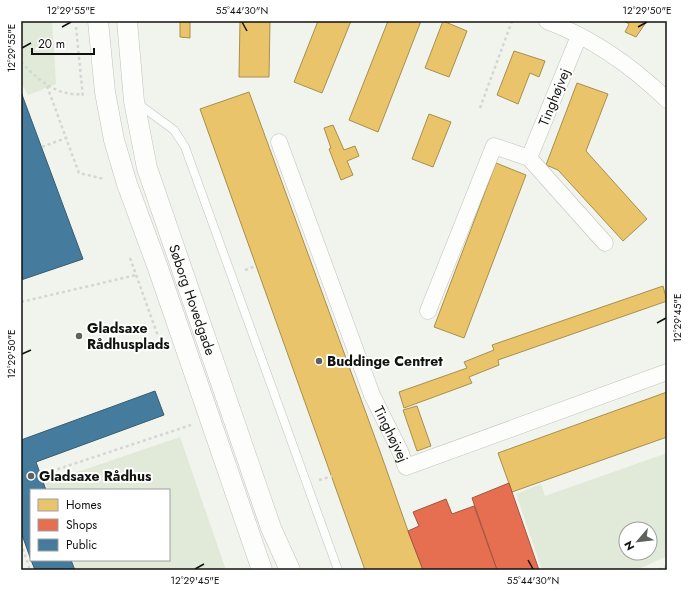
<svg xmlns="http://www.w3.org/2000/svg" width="688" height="591" viewBox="0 0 688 591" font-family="Jost,sans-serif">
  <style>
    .green { fill: #e1ead9; fill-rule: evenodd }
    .homes { fill: #e9c46a; stroke: #a88f4e }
    .shops { fill: #e76f51; stroke: #a6533d }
    .public { fill: #457b9d; stroke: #355c72 }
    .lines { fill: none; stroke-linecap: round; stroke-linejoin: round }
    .service-casing { stroke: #c0c4bd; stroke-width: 9 }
    .minor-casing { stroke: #c0c4bd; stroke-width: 17 }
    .tertiary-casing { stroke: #c0c4bd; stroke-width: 21 }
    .path { stroke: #d5d6d3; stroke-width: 2.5; stroke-dasharray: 3 3; stroke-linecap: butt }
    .service { stroke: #fdfdfc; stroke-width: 8 }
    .minor { stroke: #fdfdfc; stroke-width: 16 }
    .tertiary { stroke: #fdfdfc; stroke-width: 20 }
    .ticks { fill: none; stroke: #10120e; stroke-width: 1.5 }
    .poi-dot { fill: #5e615c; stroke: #fff; stroke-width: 1.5 }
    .labels { text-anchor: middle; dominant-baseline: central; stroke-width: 4; stroke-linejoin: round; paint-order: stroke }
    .street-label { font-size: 14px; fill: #10120e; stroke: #fff }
    .poi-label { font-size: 14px; font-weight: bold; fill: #10120e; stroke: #fff; text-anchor: start }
    .neatline { fill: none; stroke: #10120e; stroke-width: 1.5 }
    .ticks-label { font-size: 10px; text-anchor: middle; fill: #10120e }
  </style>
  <rect width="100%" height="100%" fill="#f0f4ec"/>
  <g class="green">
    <path d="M21 21H52L56 84 28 95 21 83Z"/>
    <path d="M180 437 226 570H76L73 560H169V490H48L45 483Z"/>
    <path d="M667 453V556L637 570H542L516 494 541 484 545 496ZM626 529H650V553H626Z"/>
  </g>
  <g class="homes">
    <path d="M180 21H190V38L180 37Z"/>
    <path d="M240 21H270L269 77H239Z"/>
    <path d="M318 21H351L322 93 294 82Z"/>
    <path d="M388 21H421L378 132 349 120Z"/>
    <path d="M443 21 467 31 449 77 425 68Z"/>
    <path d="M624 21H647L636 37 625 32 629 24Z"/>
    <path d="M514 51 545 61 539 77 530 73 518 104 497 95Z"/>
    <path d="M577 83 608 94 586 151 647 219 623 241 558 170 546 165Z"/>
    <path d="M249 92 382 457 408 531 423 570H365L200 109Z"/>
    <path d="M429 114 451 122 433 167 412 159Z"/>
    <path d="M333 125 344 150 355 146 359 156 347 161 353 175 341 180 329 149 331 148 324 128Z"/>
    <path d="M496 163 526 175 464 338 434 327Z"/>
    <path d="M663 286 667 301 498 360 499 365 469 377 472 383 404 408 399 392 467 368 464 362 494 350 492 345Z"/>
    <path d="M667 392V437L512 492 498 453Z"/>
    <path d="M417 406 431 446 417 451 403 410Z"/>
  </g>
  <g class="shops">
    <path d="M509 483 512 492 539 570H497L472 498Z"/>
    <path d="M446 499 452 514 474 506 497 570H423L408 531 419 526 413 512Z"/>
  </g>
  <g class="public">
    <path d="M21 92 83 259 21 280Z"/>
    <path d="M155 391 164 415 36 462 46 490H31V560L21 532V440Z"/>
    <path d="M31 560H71L75 570H35Z"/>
  </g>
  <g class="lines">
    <g class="service-casing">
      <path id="service" d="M137 103 174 130 185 147 338 570"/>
    </g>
    <g class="minor-casing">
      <g id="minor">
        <path d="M547 21C592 38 633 67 667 100"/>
        <path d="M579 36 529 158 605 243"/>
        <path id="s1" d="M279 142 372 395 400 451 406 467 667 372"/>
        <path d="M428 311 494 146 529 158"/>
      </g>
    </g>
    <g class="tertiary-casing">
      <g id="tertiary">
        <path d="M98 21 105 92 114 140 127 184 158 268 262 570"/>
        <path id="s2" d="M127 21 134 101 147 168 271 528 290 570"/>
      </g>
    </g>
    <g class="path">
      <path d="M76 27 83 98"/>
      <path d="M21 62C37 79 57 97 83 94"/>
      <path d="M47 86 66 138"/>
      <path d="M480 108 512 21"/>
      <path d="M42 147 66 138 79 173 104 179"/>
      <path d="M130 258 158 336"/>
      <path d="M245 270 256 266"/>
      <path d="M21 302 136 275"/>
      <path d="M46 473 191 425"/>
      <path d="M319 480 332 476"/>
      <path d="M21 543 30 570"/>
      <path d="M659 570 667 566"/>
    </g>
    <use href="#service" class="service"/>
    <use href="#minor" class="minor"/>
    <use href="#tertiary" class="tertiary"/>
  </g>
  <path class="ticks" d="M242 22 247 31M62 27 71 22M638 27 647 22M22 48 31 43M657 323 666 318M22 354 31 350M528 560 533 569M195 569 204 564"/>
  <g class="poi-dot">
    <circle cx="79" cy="336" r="4"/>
    <circle cx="319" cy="361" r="4"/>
    <circle cx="31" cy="476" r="4"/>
  </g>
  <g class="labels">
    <g class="street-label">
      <text transform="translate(554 97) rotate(-68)">Tinghøjvej</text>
      <text stroke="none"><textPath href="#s2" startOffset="288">Søborg Hovedgade</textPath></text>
      <text stroke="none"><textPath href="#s1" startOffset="313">Tinghøjvej</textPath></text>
    </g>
    <g class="poi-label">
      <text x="87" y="328">Gladsaxe<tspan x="87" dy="16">Rådhusplads</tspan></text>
      <text x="327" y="361">Buddinge Centret</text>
      <text x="39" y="476">Gladsaxe Rådhus</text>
    </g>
  </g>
  <rect width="688" height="591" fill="none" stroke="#ffffff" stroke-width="44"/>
  <rect x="30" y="489" width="140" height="72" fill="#ffffff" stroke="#9fa09f"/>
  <rect x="38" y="499" width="20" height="12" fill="#e9c46a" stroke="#9fa09f"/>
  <text x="66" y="509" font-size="12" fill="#10120e">Homes</text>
  <rect x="38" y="519" width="20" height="12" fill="#e76f51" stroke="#9fa09f"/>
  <text x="66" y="529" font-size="12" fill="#10120e">Shops</text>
  <rect x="38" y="539" width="20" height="12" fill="#457b9d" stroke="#9fa09f"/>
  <text x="66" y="549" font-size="12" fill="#10120e">Public</text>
  <g transform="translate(638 541) rotate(242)"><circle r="19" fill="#ffffff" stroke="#9fa09f"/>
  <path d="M0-3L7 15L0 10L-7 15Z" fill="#5e615c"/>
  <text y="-6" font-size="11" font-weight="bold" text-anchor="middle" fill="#10120e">N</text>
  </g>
  <path d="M32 48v6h62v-6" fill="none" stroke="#10120e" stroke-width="2"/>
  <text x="38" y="48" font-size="12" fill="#10120e" stroke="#ffffff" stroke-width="3" paint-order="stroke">20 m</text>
  <rect x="22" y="22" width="644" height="547" class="neatline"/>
  <g class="ticks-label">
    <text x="71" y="14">12°29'55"E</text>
    <text x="242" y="14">55°44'30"N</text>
    <text x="647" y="14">12°29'50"E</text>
    <text transform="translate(11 48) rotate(-90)" y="4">12°29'55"E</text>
    <text transform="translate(677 318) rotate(-90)" y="4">12°29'45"E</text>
    <text transform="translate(11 354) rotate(-90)" y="4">12°29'50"E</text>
    <text x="195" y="584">12°29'45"E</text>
    <text x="533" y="584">55°44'30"N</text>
  </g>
</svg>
